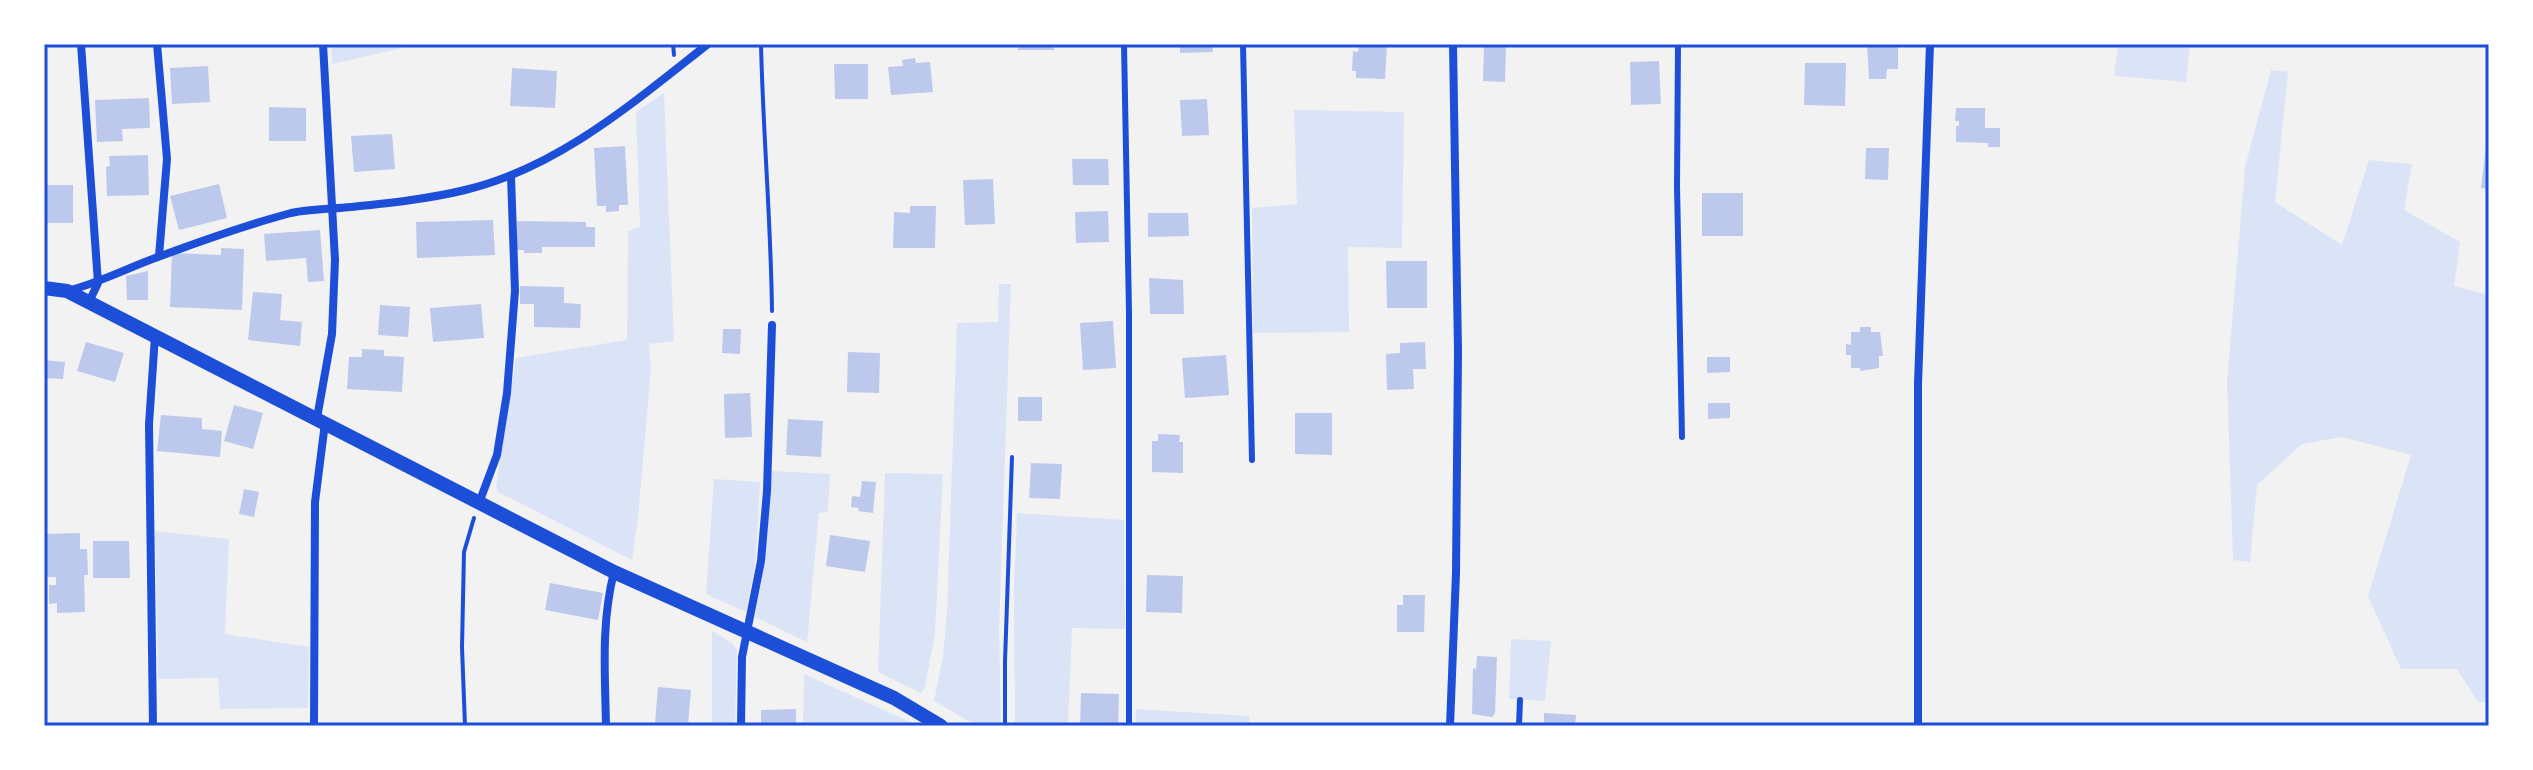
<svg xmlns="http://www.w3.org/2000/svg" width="2533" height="770" viewBox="0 0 2533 770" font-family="Rubik,sans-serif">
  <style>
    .green { fill: #dbe4f7 }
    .building { fill: #bdc9ec }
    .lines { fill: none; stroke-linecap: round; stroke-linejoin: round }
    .path { stroke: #1d4ed8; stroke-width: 4 }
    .service { stroke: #1d4ed8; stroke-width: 6 }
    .minor { stroke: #1d4ed8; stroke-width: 8 }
    .tertiary { stroke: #1d4ed8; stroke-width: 14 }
    .neatline { fill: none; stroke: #1d4ed8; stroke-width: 3 }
  </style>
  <rect width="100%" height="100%" fill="#f2f2f2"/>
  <g class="green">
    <path d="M331 44H411V46L332 64Z"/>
    <path d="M2118 44H2190L2186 82 2114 76Z"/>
    <path d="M2271 70 2288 72 2275 202 2342 245 2369 160 2412 164 2404 210 2460 242 2454 286 2489 295V702H2478L2457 669H2401L2368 596 2411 455 2342 437 2302 444 2257 485 2250 562 2233 560 2227 382 2245 167Z"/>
    <path d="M664 93 674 341 649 344 651 369 638 518 632 560 498 492 496 487 516 358 627 340 628 231 640 227 636 112Z"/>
    <path d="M1294 110 1404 112 1402 248 1348 247 1349 332 1253 333 1252 208 1297 204Z"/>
    <path d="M999 284H1011L999 630 1001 726H977L934 701 943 657 947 611 957 323 998 322Z"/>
    <path d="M772 471 830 474 828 512 819 513 807 642 755 617 764 566Z"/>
    <path d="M885 473 943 474 935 633 925 687 921 693 878 672Z"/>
    <path d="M714 479 760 482 756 558 746 612 706 594Z"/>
    <path d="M1017 513 1124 520 1125 629 1072 628 1068 726H1015L1014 587Z"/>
    <path d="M155 531 229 539 225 634 309 647 308 708 220 709 218 678 158 679Z"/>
    <path d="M712 631 732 643 737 650 735 726H712Z"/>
    <path d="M1511 639 1551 641 1545 701 1509 699Z"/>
    <path d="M804 674 919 726H803Z"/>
    <path d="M1136 709 1249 716 1250 726H1135Z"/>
  </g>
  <g class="building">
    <rect x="1018" y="44" width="36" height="6"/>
    <path d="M1180 44H1212L1213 52 1180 53Z"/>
    <path d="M1359 44H1387L1385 79 1356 78V71H1352L1353 51 1358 52Z"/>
    <path d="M1484 44H1506L1505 82 1483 81Z"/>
    <path d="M1867 44H1887V47H1898V69H1887L1886 79H1869Z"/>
    <path d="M915 58 916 63 930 62 933 92 891 95 888 67 903 66 902 60Z"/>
    <path d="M1659 61 1661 104 1631 105 1630 62Z"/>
    <path d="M1805 63H1846L1845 106 1804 105Z"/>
    <path d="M834 64H868V99H835Z"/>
    <path d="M208 66 210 102 172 104 170 68Z"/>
    <path d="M512 68 557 71 555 108 510 106Z"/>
    <path d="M149 98 150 128 122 129 123 141 97 142 95 100Z"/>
    <path d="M1207 99 1209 135 1182 136 1180 100Z"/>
    <path d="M269 107 306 108V141H269Z"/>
    <path d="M1956 108H1985V128H2000V147H1988V143L1956 142V126H1959V121H1955Z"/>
    <path d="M392 134 395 169 354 172 351 136Z"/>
    <path d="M625 146 628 205H619V211L606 212V206H597L594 148Z"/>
    <path d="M2486 146 2489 147V189L2481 188Z"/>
    <path d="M1866 148H1889L1888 180 1865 179Z"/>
    <path d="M148 155 149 195 107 196 106 167 110 166 109 156Z"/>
    <path d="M1072 159H1108L1109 185H1073Z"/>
    <path d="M993 179 995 224 965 225 963 180Z"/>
    <path d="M219 184 227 218 179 230 170 196Z"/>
    <rect x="44" y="185" width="29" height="38"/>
    <rect x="1702" y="193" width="41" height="43"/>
    <path d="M910 206H936L935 248H893L894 212 910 213Z"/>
    <path d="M1108 211 1109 242 1076 243 1075 212Z"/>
    <path d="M1148 213H1188L1189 236 1148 237Z"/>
    <path d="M493 220 495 255 417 258 416 222Z"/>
    <path d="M517 221 586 222V227H595V247H542V253H524V250H517Z"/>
    <path d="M320 230 324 281 308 282 306 258 266 261 264 234Z"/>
    <path d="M221 248 244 249 242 310 170 307 172 253 221 255Z"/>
    <path d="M1386 261H1427V308H1387Z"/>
    <path d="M148 271V300H127L126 276Z"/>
    <path d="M1149 278 1183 280 1184 314H1150Z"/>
    <path d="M520 286 564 287V303L581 304 580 328 534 327V304H520Z"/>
    <path d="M253 292 282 294 280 320 302 322 300 346 248 340Z"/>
    <path d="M481 304 484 338 433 342 430 308Z"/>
    <path d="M380 305 410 307 408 337 378 335Z"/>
    <path d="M1113 321 1116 368 1083 370 1080 323Z"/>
    <path d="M1860 327H1871V332H1880L1883 356H1879V368L1860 371V368H1851V355H1846V344L1851 345V332H1860Z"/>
    <path d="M723 329H741L740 354 722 353Z"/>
    <path d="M86 342 124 353 115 382 77 371Z"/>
    <path d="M1425 342 1426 369H1413L1414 389 1387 390 1386 354 1400 353V343Z"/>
    <path d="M362 349 384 350V356L404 357 402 392 347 389 349 357H362Z"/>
    <path d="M848 352 880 353 879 393 847 392Z"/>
    <path d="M1226 355 1229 395 1185 398 1182 358Z"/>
    <path d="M1707 357H1730V372L1707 373Z"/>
    <path d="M44 360 65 362 63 379 44 378Z"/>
    <path d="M750 393 752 437 725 438 724 394Z"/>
    <rect x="1018" y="397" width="24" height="24"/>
    <path d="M1708 403H1730V418L1708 419Z"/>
    <path d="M234 405 263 413 253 449 224 441Z"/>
    <path d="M1295 413H1332V455L1295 454Z"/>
    <path d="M161 415 202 418V429L222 431 220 457 157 451Z"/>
    <path d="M788 419 823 421 821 457 786 455Z"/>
    <path d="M1158 434 1180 435 1179 442H1183V473L1152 472V441H1158Z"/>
    <path d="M1031 463 1062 464 1060 499 1029 498Z"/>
    <path d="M862 481 876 482 873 513 858 511 859 508 851 507 852 496 860 497Z"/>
    <path d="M244 489 259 492 254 517 239 514Z"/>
    <path d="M80 533V549H87L88 575H84L85 612 57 613V603L49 604V585H56V577H44V534Z"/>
    <path d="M830 535 870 541 865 572 826 566Z"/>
    <path d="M93 541H129L130 578H93Z"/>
    <path d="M1147 575 1183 576 1182 613 1146 612Z"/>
    <path d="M550 583 603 593 598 620 545 610Z"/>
    <path d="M1403 595H1425L1424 632H1397V605H1403Z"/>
    <path d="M1477 656 1497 657 1495 713 1492 717 1472 714 1473 668 1476 669Z"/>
    <path d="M658 687 691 690 688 726 655 723Z"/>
    <path d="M1081 693 1119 694 1118 726H1080Z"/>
    <path d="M796 709V726H761V710Z"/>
    <path d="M1544 713 1576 715 1575 726H1544Z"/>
  </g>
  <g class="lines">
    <g class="path">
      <path d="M673 44 674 55"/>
      <path d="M761 44C763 133 771 222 772 311"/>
      <path d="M465 726 462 647 464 552 474 518"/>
      <path d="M1005 726V662L1012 457"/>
    </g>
    <g class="service">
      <path d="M1124 44 1129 312V726"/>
      <path d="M1243 44 1252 460"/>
      <path d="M1678 44 1677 186 1682 437"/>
      <path d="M1519 726 1520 700"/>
    </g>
    <g class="minor">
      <path d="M81 44 98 283 89 302"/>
      <path d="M157 44 167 159 159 256"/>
      <path d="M67 291C99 283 127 268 158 257 201 241 246 225 291 213 310 209 331 209 351 207 389 203 428 199 465 190 558 168 634 102 708 44"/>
      <path d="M317 418 332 334 335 260 323 44"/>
      <path d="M479 503 497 455 507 393 515 291 511 177"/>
      <path d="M153 726 149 424 155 336"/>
      <path d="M314 726 315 502 325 423"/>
      <path d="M606 726C605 673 601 623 614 572"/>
      <path d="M741 726 742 657 761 561 767 491 772 325"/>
      <path d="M1450 726 1456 573 1458 351 1453 44"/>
      <path d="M1918 726V384L1930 44"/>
    </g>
    <path class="tertiary" d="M44 288 67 291 614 572 894 698 941 726"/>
  </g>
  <rect width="2533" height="770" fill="none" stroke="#ffffff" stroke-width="92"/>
  <rect x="46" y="46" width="2441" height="678" class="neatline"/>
</svg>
